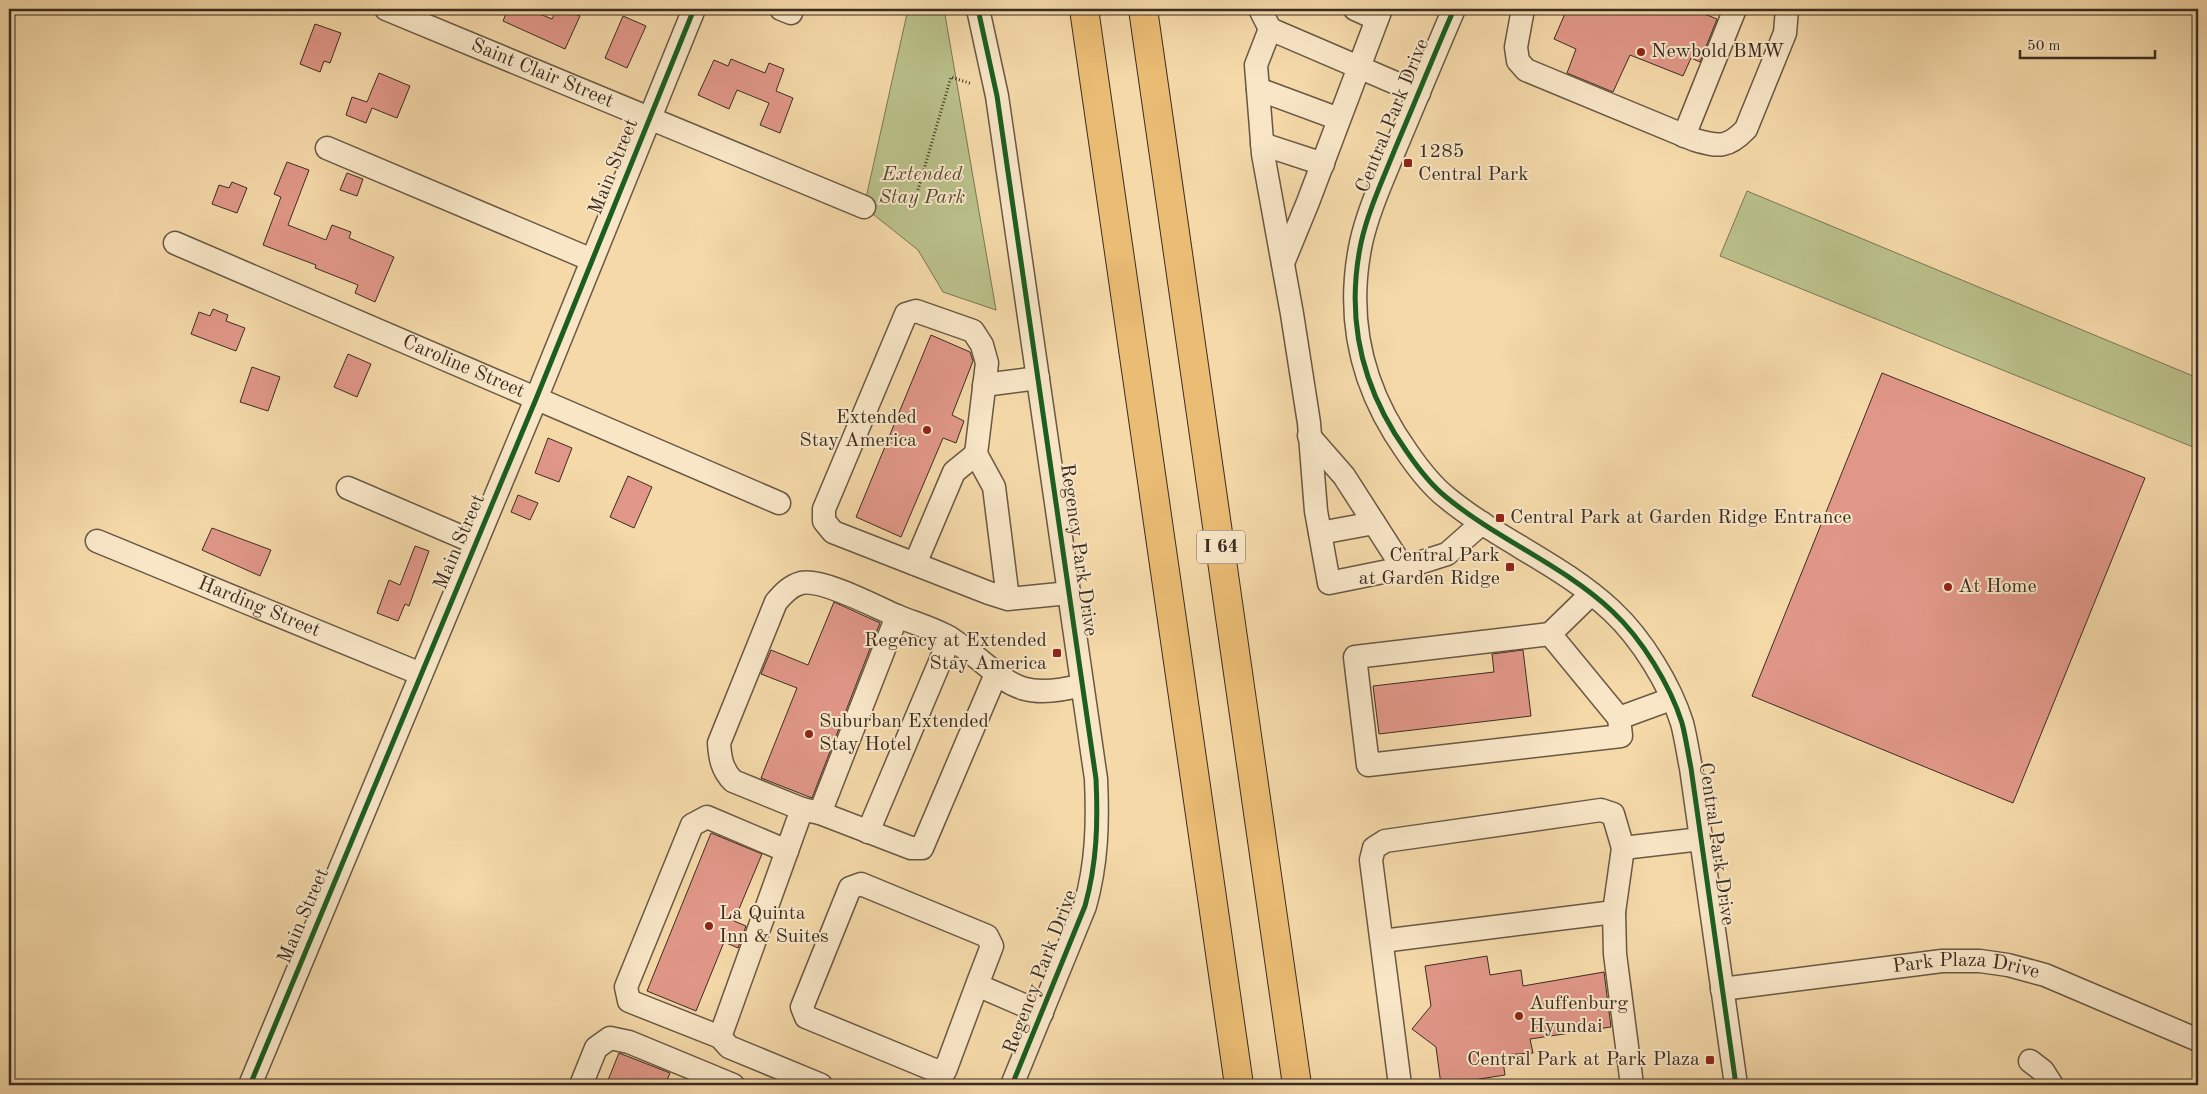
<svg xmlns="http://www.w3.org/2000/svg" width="2207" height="1094" viewBox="0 0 2207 1094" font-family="'Old Standard TT',serif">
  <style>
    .green { fill: #bac08a; stroke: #7a7656 }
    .building { fill: #e19788; stroke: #3a2d22 }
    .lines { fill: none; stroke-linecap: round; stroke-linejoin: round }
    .minor-casing { stroke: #695844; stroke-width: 25 }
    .highway-casing { stroke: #3a2d22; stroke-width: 30 }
    .path { stroke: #3a2d22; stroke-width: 3; stroke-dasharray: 1 2.5; stroke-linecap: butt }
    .minor { stroke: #f8e6c7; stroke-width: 22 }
    .highway { stroke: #eabc74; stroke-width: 28 }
    .cycleway-casing { stroke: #f8e6c7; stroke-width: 8 }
    .cycleway { stroke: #1b5e20; stroke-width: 5 }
    .poi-dot { fill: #8f2418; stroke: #f8e6c7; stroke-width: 2 }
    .labels { text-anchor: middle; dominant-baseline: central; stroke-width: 4; stroke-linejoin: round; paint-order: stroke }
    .shield { fill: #f8e6c7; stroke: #736454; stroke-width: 1 }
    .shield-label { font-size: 19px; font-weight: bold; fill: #3a2d22 }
    .poi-label { font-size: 20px; fill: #3a2d22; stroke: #f8e6c7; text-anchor: start }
    .street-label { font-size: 20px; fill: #3a2d22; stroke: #f8e6c7 }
    .park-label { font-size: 20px; font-style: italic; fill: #544a37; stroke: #f8e6c7 }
  </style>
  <rect width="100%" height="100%" fill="#f5d9a9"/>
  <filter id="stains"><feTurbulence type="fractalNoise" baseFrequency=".004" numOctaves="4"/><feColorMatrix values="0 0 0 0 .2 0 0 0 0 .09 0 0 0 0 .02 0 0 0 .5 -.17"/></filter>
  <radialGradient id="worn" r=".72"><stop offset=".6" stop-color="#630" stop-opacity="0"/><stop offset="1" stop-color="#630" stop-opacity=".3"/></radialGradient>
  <g class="green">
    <path d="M908 9H944L996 310 943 292 918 250 864 207Z"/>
    <path d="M1747 191 2198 378V449L1720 256Z"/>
  </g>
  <g class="building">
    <path d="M508 9H528L552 19 557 9H563L580 16 565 49 503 21Z"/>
    <path d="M1567 9H1692L1717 19 1700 62 1691 58 1683 76 1630 55 1613 92 1567 73 1576 49 1554 39Z"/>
    <path d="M623 16 646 26 627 68 605 58Z"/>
    <path d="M315 24 341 33 330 63 324 61 320 72 300 64Z"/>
    <path d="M731 59 765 73 769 63 784 69 776 91 793 98 780 133 760 125 769 103 737 90 729 109 698 95 714 60 728 66Z"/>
    <path d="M379 73 410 86 397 118 372 108 366 123 346 115 352 97 367 102Z"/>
    <path d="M287 162 309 170 288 225 326 240 332 225 351 232 349 238 394 257 375 302 355 293 358 285 315 268 316 265 263 245 281 197 274 194Z"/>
    <path d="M347 173 363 179 357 196 340 190Z"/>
    <path d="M232 182 247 188 237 213 212 204 219 185 229 188Z"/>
    <path d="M213 309 228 315 226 321 245 328 236 351 191 334 199 312 210 316Z"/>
    <path d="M931 335 970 352 973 361 952 415 964 421 956 443 943 438 901 537 856 517Z"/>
    <path d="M348 354 371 364 357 397 334 387Z"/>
    <path d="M252 367 280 377 268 411 240 402Z"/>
    <path d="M1882 373 2145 478 2013 803 1752 696Z"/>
    <path d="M548 438 572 448 559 482 535 473Z"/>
    <path d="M628 476 652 487 634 528 610 517Z"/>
    <path d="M518 495 538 503 530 520 511 512Z"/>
    <path d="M212 528 271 550 260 576 202 550Z"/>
    <path d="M415 546 429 551 409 606 405 604 398 621 377 613 389 580 400 585Z"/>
    <path d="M834 602 880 623 812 798 761 778 797 688 761 674 771 650 808 665Z"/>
    <path d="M1523 650 1531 716 1379 734 1373 686 1494 672 1492 654Z"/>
    <path d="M711 833 762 854 734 921 746 926 738 948 724 942 696 1011 647 991Z"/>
    <path d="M1487 956 1490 975 1521 970 1523 986 1604 972 1611 1027 1530 1039 1533 1053 1502 1055 1505 1075 1441 1085 1436 1047 1412 1029 1431 1006 1425 966Z"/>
    <path d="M619 1053 670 1073 665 1085H606Z"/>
  </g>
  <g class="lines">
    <g class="minor-casing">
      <g id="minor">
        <path id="s1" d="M386 9 864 207"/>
        <path d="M781 9 791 13"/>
        <path d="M978 9 997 96 1096 779C1098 823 1097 863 1085 906L1012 1085"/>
        <path d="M1260 9 1270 29 1419 93"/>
        <path d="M1355 9 1377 19"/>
        <path d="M1454 9C1434 55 1415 102 1395 149 1383 179 1368 211 1361 243 1345 320 1362 389 1407 452 1418 468 1431 485 1446 497 1498 540 1563 565 1612 611 1642 639 1670 685 1682 723 1686 738 1688 754 1691 768L1736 1085"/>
        <path d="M1523 9 1516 47 1518 61 1526 70 1695 140C1719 147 1728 148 1746 129L1785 33 1787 9"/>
        <path d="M1270 29 1256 65 1263 154 1292 314 1309 423 1316 511 1329 583 1403 568 1447 554 1482 523"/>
        <path d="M1258 89 1339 119"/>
        <path d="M1684 136 1735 9"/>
        <path d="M1262 144 1323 164"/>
        <path d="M327 148 592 260"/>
        <path id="s2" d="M175 243 779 503"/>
        <path d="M1283 263 1308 202 1381 9"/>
        <path d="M984 385 1038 378"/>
        <path d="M1309 436 1344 476 1403 568"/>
        <path d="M348 488 476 543"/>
        <path d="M1320 533 1374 523"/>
        <path id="s3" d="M97 541 421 674"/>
        <path d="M915 564 954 472 976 454"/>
        <path d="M1008 599 994 487 976 454 987 363 982 345 973 331 916 311 906 314 824 509V521L833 532 989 593 1008 599 1069 593"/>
        <path d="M1550 634 1591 594"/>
        <path d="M1619 718 1550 634 1355 657 1368 765 1621 736 1619 718 1671 699"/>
        <path d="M802 809 733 781C722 770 720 758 719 743L776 602C783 594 790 586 801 583 822 578 876 607 897 616"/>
        <path d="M820 813 911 848H922L996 674"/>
        <path d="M868 832 950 638"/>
        <path d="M1623 848 1614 912 1615 954 1632 1085"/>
        <path d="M787 851 707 817 692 825 626 987 629 1001 720 1037 729 1047 821 1085"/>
        <path d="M1382 941 1614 912"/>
        <path d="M977 985 992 946 987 936 861 884 850 888 802 1007 806 1017 932 1069 945 1071 977 985 1042 1013"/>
        <path id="s4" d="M1722 989 1942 961H1980L2008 965 2045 975 2198 1040"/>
        <path d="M720 1037 802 809 820 813 897 616C914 623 935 629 950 638 1005 673 1008 705 1082 685"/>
        <path d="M2030 1061 2043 1071 2052 1085"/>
        <path d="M250 1085 536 399 694 9"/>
        <path d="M581 1085 596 1048 610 1038 629 1042 733 1085"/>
        <path d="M1400 1085 1371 860 1374 848 1385 841 1601 810 1613 814 1623 848 1701 839"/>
      </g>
    </g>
    <g class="highway-casing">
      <g id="highway">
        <path d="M1084 9 1239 1085"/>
        <path d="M1143 9 1297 1085"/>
      </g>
    </g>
    <path class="path" d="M915 200 951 77 972 84"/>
    <use href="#minor" class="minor"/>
    <use href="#highway" class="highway"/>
    <g class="cycleway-casing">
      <g id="cycleway">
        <path d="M978 9 997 96 1096 779C1098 823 1097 863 1085 906L1012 1085"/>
        <path d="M1454 9C1434 55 1415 102 1395 149 1383 179 1368 211 1361 243 1345 320 1362 389 1407 452 1418 468 1431 485 1446 497 1498 540 1563 565 1612 611 1642 639 1670 685 1682 723 1686 738 1688 754 1691 768L1736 1085"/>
        <path d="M250 1085 536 399 694 9"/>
      </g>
    </g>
    <use href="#cycleway" class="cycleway"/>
  </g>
  <g class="poi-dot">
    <circle cx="1641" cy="52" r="5"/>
    <rect x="1403" y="158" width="10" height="10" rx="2.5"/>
    <circle cx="927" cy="430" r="5"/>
    <rect x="1495" y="513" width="10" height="10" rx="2.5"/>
    <rect x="1505" y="562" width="10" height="10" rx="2.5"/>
    <circle cx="1948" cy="587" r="5"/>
    <rect x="1052" y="648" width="10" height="10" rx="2.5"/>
    <circle cx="809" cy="734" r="5"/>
    <circle cx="709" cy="926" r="5"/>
    <circle cx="1519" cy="1016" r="5"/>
    <rect x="1705" y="1055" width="10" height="10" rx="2.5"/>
  </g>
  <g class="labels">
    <rect class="shield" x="1197" y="530.5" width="48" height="33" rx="4"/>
    <g class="shield-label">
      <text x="1221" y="547">I 64</text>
    </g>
    <g class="poi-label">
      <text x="1651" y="52">Newbold BMW</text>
      <text x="1418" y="152">1285<tspan x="1418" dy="23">Central Park</tspan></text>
      <text x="917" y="418" text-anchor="end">Extended<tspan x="917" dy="23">Stay America</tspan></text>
      <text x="1510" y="518">Central Park at Garden Ridge Entrance</text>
      <text x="1500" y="556" text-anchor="end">Central Park<tspan x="1500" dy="23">at Garden Ridge</tspan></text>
      <text x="1958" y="587">At Home</text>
      <text x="1047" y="641" text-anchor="end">Regency at Extended<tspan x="1047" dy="23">Stay America</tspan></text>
      <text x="819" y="722">Suburban Extended<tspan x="819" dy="23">Stay Hotel</tspan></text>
      <text x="719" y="914">La Quinta<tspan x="719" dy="23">Inn &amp; Suites</tspan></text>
      <text x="1529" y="1004">Auffenburg<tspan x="1529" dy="23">Hyundai</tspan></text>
      <text x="1700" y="1060" text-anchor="end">Central Park at Park Plaza</text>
    </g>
    <g class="street-label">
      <text stroke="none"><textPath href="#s1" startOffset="169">Saint Clair Street</textPath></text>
      <text transform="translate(1393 116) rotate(-68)">Central Park Drive</text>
      <text transform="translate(614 167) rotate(-68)">Main Street</text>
      <text stroke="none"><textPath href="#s2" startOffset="314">Caroline Street</textPath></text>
      <text transform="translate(460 542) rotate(-67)">Main Street</text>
      <text transform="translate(1078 550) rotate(82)">Regency Park Drive</text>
      <text stroke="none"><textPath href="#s3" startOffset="175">Harding Street</textPath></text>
      <text transform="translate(1716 844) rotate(82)">Central Park Drive</text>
      <text transform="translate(304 916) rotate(-67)">Main Street</text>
      <text transform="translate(1041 972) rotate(-69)">Regency Park Drive</text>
      <text stroke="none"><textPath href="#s4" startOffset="246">Park Plaza Drive</textPath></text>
    </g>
    <g class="park-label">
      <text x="922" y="175">Extended<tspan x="922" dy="23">Stay Park</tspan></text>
    </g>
  </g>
  <rect width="2207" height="1094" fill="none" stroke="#f5d9a9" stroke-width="30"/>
  <rect x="10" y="10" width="2187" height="1074" fill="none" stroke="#3a2d22" stroke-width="2.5"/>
  <rect x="15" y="15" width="2177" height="1064" fill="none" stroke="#3a2d22"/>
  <path d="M2020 50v8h135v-8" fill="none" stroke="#3a2d22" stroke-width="2.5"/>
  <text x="2027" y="50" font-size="15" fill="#3a2d22" stroke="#f8e6c7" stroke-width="4" paint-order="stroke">50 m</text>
  <rect width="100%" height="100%" filter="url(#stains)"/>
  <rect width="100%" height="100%" fill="url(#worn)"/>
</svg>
